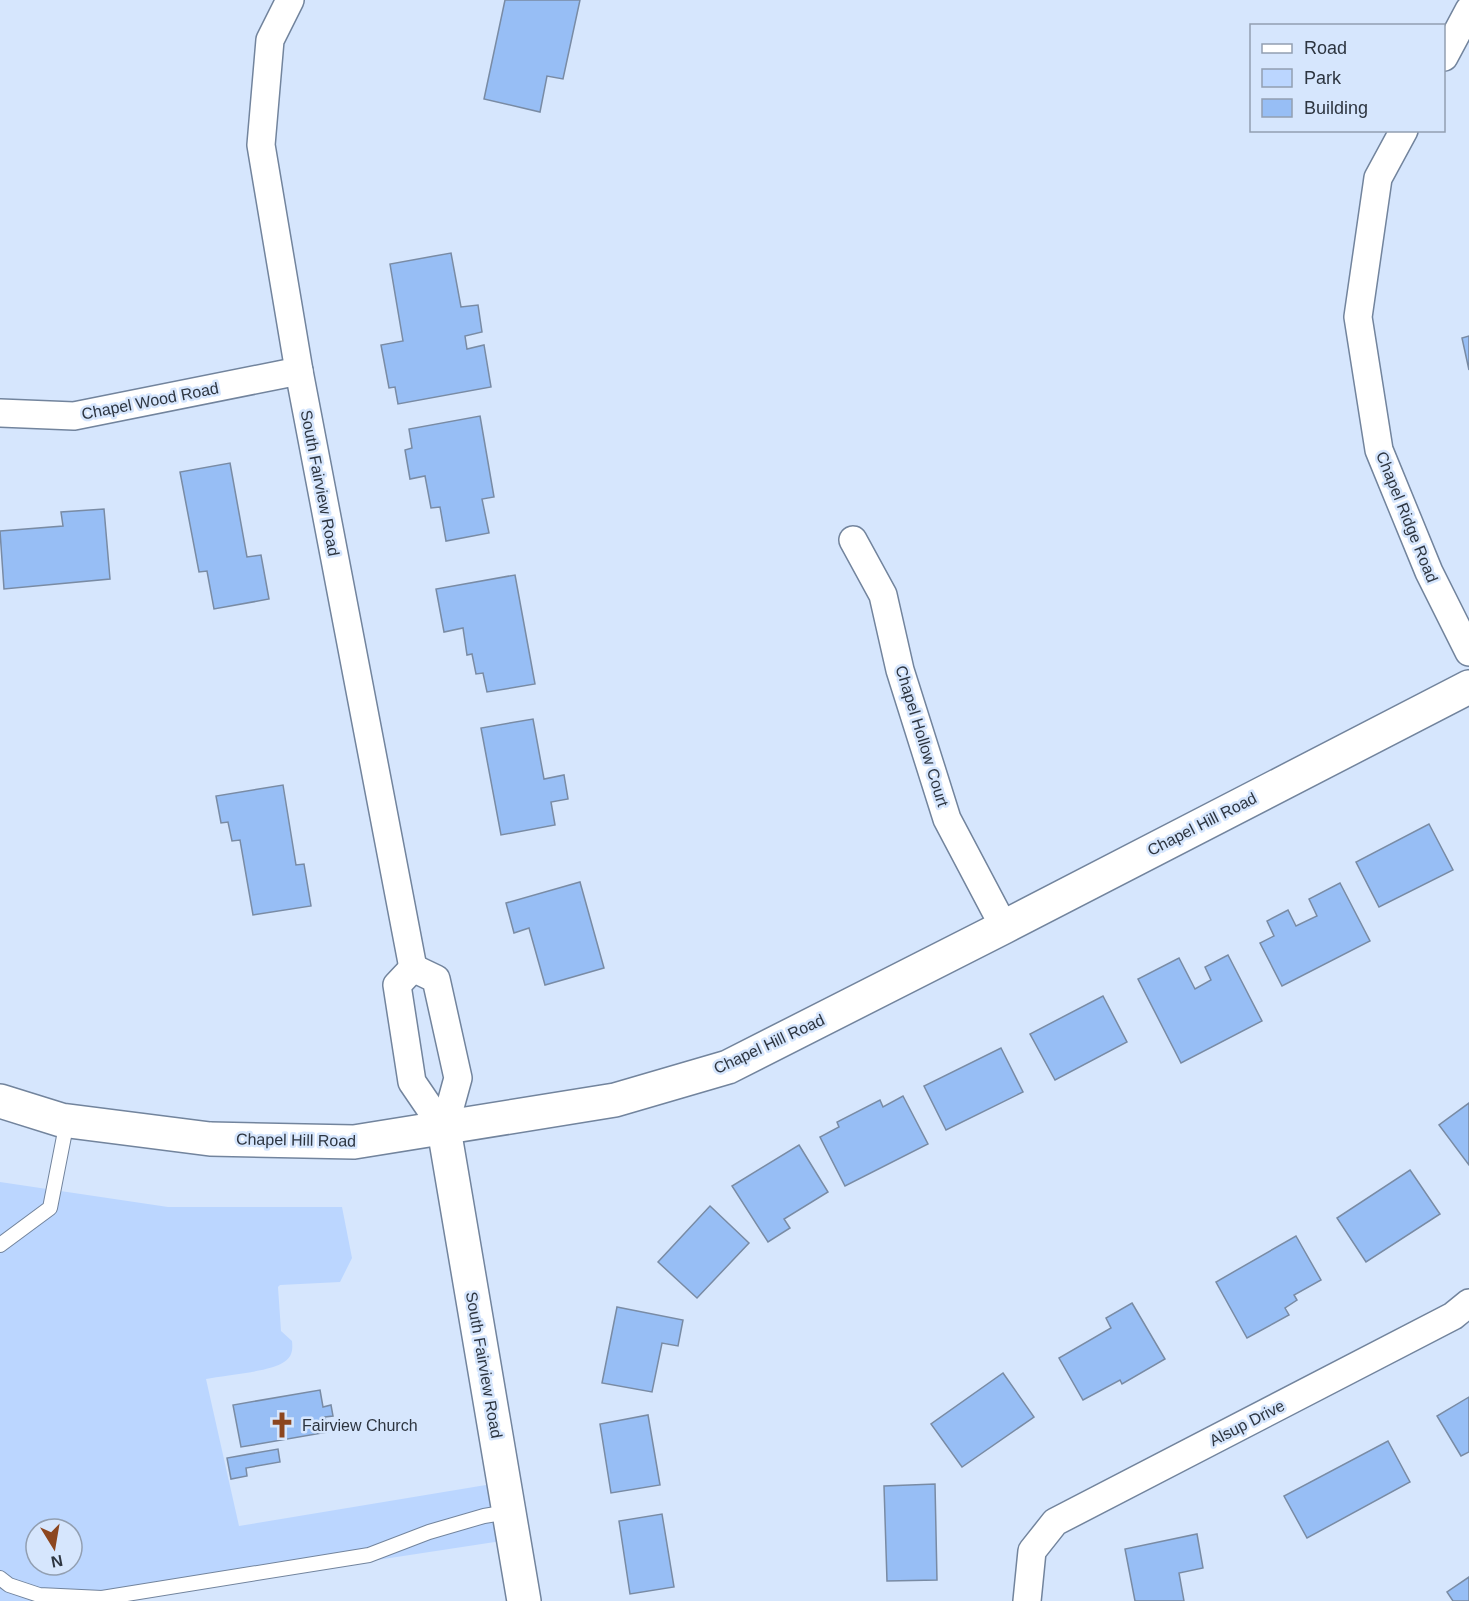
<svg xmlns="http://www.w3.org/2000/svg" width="1469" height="1601" viewBox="0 0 1469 1601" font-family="Arial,sans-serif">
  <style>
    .green { fill: #bbd6ff; fill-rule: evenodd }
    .building { fill: #97bef5; stroke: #798ba4; stroke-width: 1.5 }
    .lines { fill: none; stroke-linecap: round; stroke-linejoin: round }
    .service-casing { stroke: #72849d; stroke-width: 16 }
    .minor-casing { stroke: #72849d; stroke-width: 30 }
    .tertiary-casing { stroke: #72849d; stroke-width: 36 }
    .service { stroke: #fff; stroke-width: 14 }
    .minor { stroke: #fff; stroke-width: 27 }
    .tertiary { stroke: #fff; stroke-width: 33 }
    .labels { text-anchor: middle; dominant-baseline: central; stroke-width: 5; stroke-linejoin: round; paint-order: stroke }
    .street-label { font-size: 16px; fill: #2d3540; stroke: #d6e6fd }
    .poi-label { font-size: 16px; fill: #2d3540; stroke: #d6e6fd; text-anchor: start }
  </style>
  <rect width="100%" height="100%" fill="#d6e6fd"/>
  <path class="green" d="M0 1182 168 1207H342L352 1258 340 1282 280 1285 278 1287 281 1331 292 1341C293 1350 292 1357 284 1362 270 1372 225 1375 206 1379L239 1526 498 1483 508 1540 107 1601H0ZM36 1529H72V1565H36Z"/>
  <g class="building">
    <path d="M505 0H580L563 79 547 76 540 112 484 99Z"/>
    <path d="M451 253 461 307 478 305 482 332 465 336 467 349 484 345 491 387 398 404 395 387 389 388 381 345 403 341 390 264Z"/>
    <path d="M1469 336V370L1462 338Z"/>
    <path d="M480 416 494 497 482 499 489 533 446 541 440 507 431 508 425 476 410 479 405 450 412 448 409 429Z"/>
    <path d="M230 463 247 557 261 555 269 599 214 609 207 571 199 572 180 472Z"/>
    <path d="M104 509 110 579 4 589 0 531 63 526 61 512Z"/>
    <path d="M515 575 535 684 487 692 483 673 476 674 472 654 467 655 463 628 444 632 436 589Z"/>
    <path d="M533 719 544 779 564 775 568 799 551 802 555 825 501 835 481 728Z"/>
    <path d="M283 785 296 865 304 864 311 906 253 915 240 840 232 841 228 822 221 823 216 796Z"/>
    <path d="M1429 824 1453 870 1379 907 1356 862Z"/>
    <path d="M580 882 604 968 545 985 529 928 514 933 506 903Z"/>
    <path d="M1340 883 1370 941 1282 986 1260 943 1274 936 1267 921 1288 910 1296 926 1317 916 1309 899Z"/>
    <path d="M1228 955 1262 1021 1181 1063 1138 979 1179 958 1195 989 1211 980 1205 967Z"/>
    <path d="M1103 996 1127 1042 1055 1080 1030 1034Z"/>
    <path d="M1001 1048 1023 1092 946 1130 924 1086Z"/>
    <path d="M903 1096 928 1144 845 1186 820 1137 839 1127 837 1122 880 1100 883 1107Z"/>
    <path d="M1469 1103V1165L1439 1125Z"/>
    <path d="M799 1145 828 1192 784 1219 790 1228 768 1242 732 1186Z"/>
    <path d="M1410 1170 1440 1214 1366 1262 1337 1218Z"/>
    <path d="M710 1206 749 1243 697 1298 658 1262Z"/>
    <path d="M1296 1236 1321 1280 1294 1295 1297 1300 1285 1308 1289 1315 1247 1338 1216 1282Z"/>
    <path d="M1132 1303 1165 1359 1122 1384 1120 1380 1083 1400 1059 1358 1111 1328 1106 1318Z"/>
    <path d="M617 1307 683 1320 678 1346 662 1343 652 1392 602 1383Z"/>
    <path d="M1003 1373 1034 1417 962 1467 931 1424Z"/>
    <path d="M320 1390 323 1407 331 1405 333 1416 325 1417 328 1432 241 1447 233 1405Z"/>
    <path d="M1469 1397V1452L1461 1456 1437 1416Z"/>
    <path d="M648 1415 660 1485 611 1493 600 1424Z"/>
    <path d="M1388 1441 1410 1482 1307 1538 1284 1496Z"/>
    <path d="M278 1449 280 1462 246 1468 247 1476 231 1479 227 1458Z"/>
    <path d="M935 1484 937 1580 887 1581 884 1486Z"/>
    <path d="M662 1514 674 1587 630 1594 619 1521Z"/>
    <path d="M1197 1534 1203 1568 1179 1573 1184 1601H1135L1125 1549Z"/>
    <path d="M1469 1577V1601H1453L1447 1592Z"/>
  </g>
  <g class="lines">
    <g class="service-casing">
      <g id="service">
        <path d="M0 1245 50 1208 67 1121"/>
        <path d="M0 1578 9 1585 39 1595 102 1598 369 1555 429 1532 484 1516 508 1512"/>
      </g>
    </g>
    <g class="minor-casing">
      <g id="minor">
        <path d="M290 0 270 40 261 145 299 371 413 968"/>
        <path d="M1444 57 1469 10"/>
        <path d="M1404 130 1378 178 1358 317 1379 450 1429 572 1469 652"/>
        <path d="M0 413 74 416 299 371"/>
        <path d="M853 540 883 595 900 670 947 819 1004 927"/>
        <path d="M413 968 436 979 458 1078 444 1129"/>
        <path d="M413 968 397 985 412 1082 444 1129"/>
        <path d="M1027 1601 1032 1551 1055 1522 1453 1316 1469 1303"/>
      </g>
    </g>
    <g class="tertiary-casing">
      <g id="tertiary">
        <path d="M0 1101 61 1120 210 1139 354 1142 615 1100 728 1067 1004 927 1469 687"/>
        <path d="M444 1129 524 1601"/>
      </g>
    </g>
    <use href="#service" class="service"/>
    <use href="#minor" class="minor"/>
    <use href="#tertiary" class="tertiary"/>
  </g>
  <defs>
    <g id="church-bare" transform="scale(2.07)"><path d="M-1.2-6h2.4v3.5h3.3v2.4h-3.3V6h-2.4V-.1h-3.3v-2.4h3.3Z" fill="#8c461f" stroke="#d6e6fd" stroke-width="2.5" paint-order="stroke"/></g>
  </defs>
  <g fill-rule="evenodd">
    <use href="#church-bare" x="282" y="1425"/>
  </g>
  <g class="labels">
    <g class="street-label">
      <text transform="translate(150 401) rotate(-11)">Chapel Wood Road</text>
      <text transform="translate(320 483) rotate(79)">South Fairview Road</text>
      <text transform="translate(1407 517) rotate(68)">Chapel Ridge Road</text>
      <text transform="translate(922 736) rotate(73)">Chapel Hollow Court</text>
      <text transform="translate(1202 824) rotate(-27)">Chapel Hill Road</text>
      <text transform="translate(769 1044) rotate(-25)">Chapel Hill Road</text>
      <text transform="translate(296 1140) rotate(1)">Chapel Hill Road</text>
      <text transform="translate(484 1365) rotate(80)">South Fairview Road</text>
      <text transform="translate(1247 1423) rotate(-27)">Alsup Drive</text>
    </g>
    <g class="poi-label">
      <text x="302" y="1425">Fairview Church</text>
    </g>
  </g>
  <rect x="1250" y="24" width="195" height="108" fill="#d6e6fd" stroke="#929fb1" stroke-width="1.5"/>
  <rect x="1262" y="44" width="30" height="9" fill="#ffffff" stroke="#929fb1" stroke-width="1.5"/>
  <text x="1304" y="54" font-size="18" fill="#2d3540">Road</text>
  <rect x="1262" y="69" width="30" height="18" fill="#bbd6ff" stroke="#929fb1" stroke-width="1.5"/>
  <text x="1304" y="84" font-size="18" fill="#2d3540">Park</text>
  <rect x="1262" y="99" width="30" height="18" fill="#97bef5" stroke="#929fb1" stroke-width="1.5"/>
  <text x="1304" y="114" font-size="18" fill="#2d3540">Building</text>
  <g transform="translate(54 1547) rotate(169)"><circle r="28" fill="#d6e6fd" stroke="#929fb1" stroke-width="1.5"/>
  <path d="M0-4.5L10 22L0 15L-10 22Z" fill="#8c461f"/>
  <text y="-9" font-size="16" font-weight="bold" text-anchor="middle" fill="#2d3540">N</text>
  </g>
</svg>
